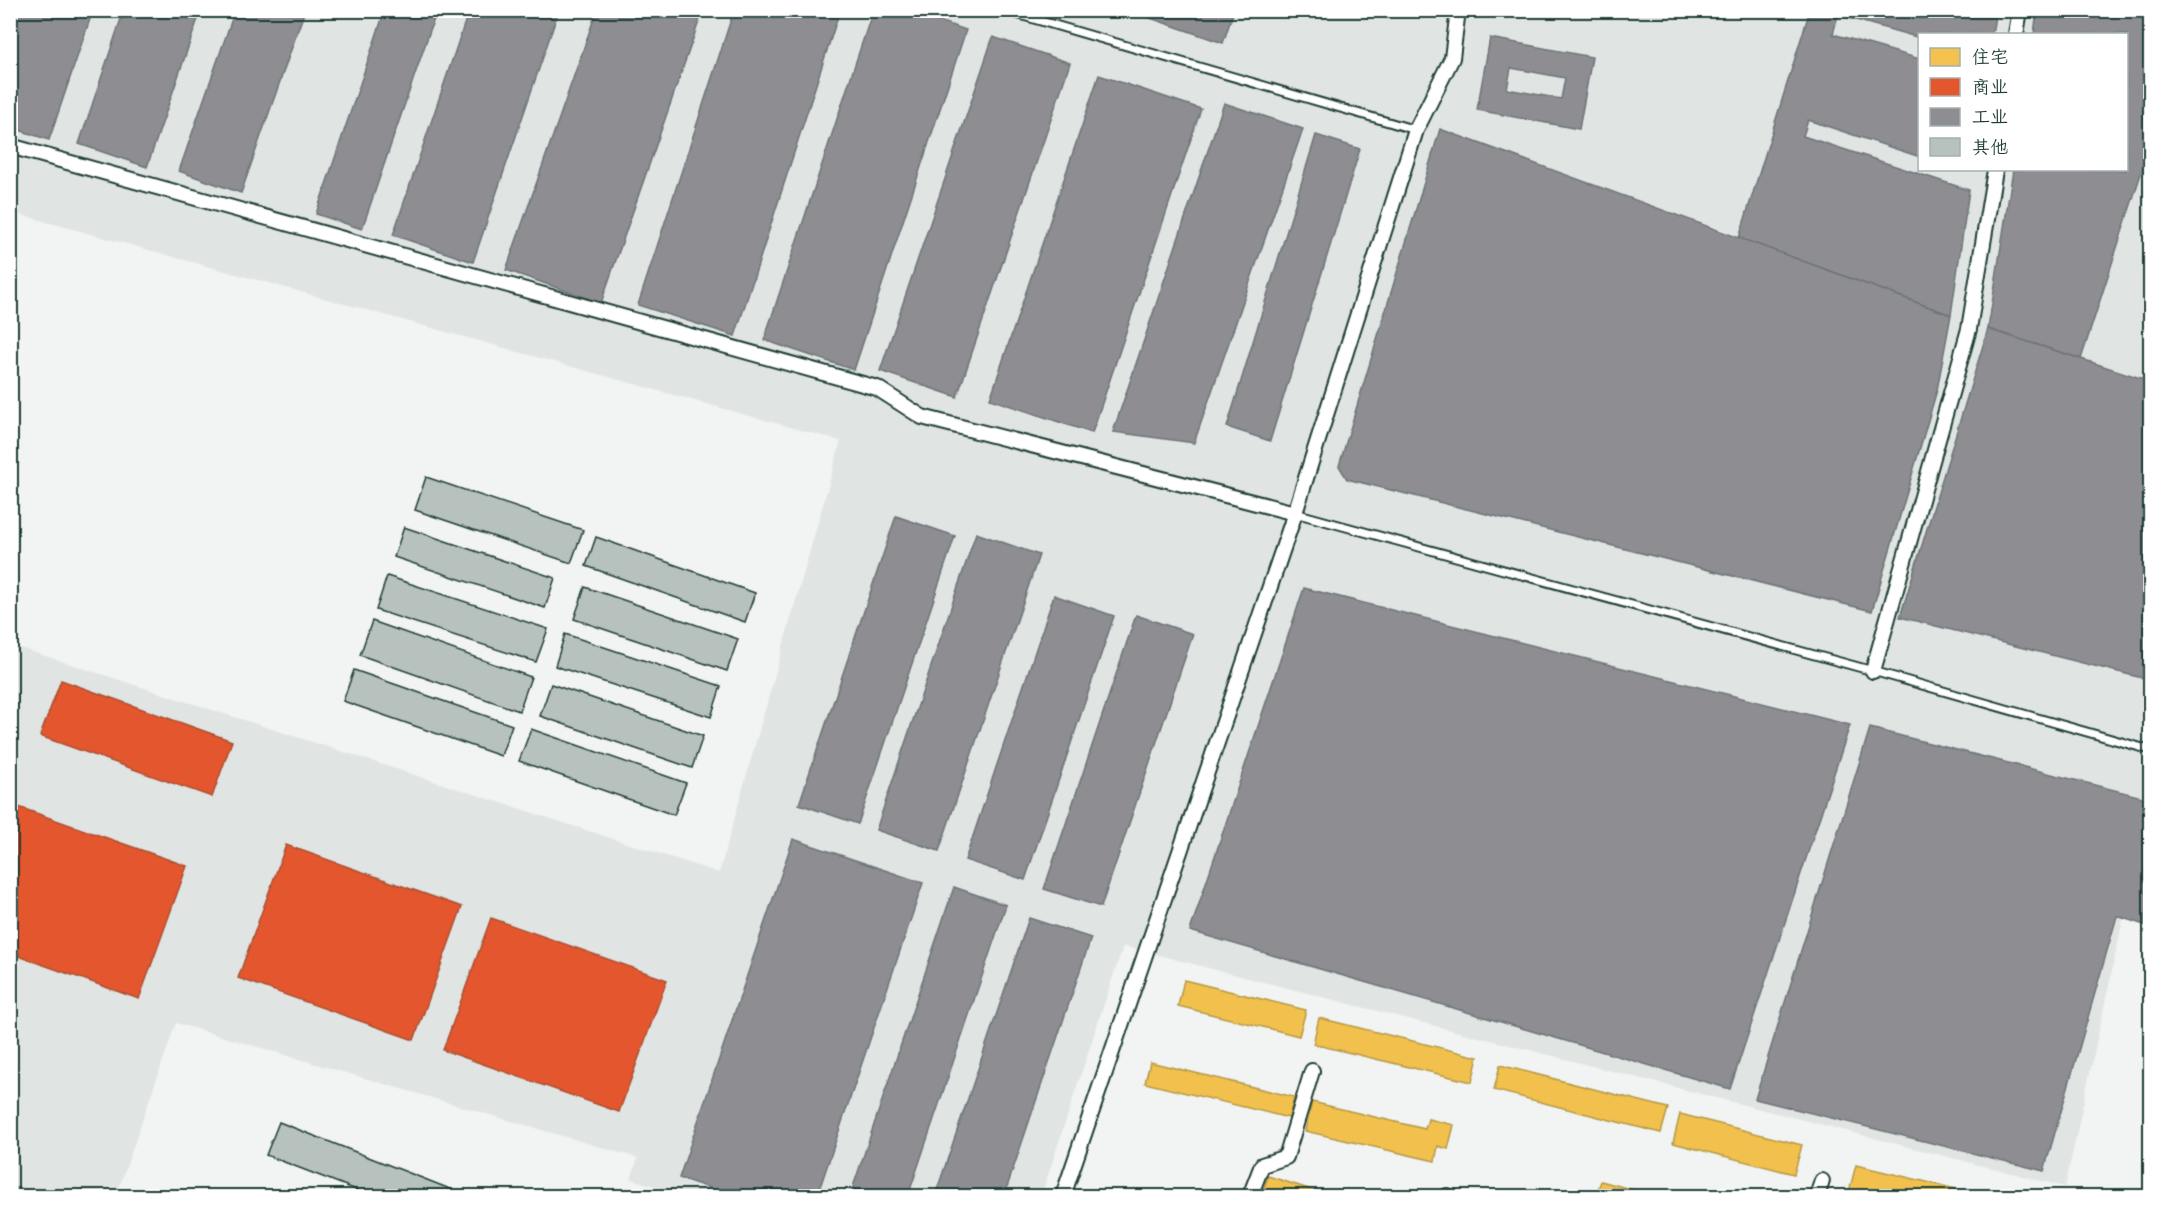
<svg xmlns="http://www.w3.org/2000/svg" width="2161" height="1207" viewBox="0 0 2161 1207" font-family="'Playpen Sans','LXGW WenKai TC',sans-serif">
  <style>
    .built { fill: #e0e4e3; fill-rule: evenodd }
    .homes { fill: #f2c14e; stroke: #b39946; stroke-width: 1.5 }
    .shops { fill: #e4572e; stroke: #a94f30; stroke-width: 1.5 }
    .industry { fill: #8d8d92; stroke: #6c7576; stroke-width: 1.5; fill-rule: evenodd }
    .building { fill: #b7c1bd; stroke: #1f3d34; stroke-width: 1.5 }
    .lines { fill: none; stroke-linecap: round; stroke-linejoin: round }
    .service-casing { stroke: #1f3d34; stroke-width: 11 }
    .minor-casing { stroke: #1f3d34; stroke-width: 18 }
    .service { stroke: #fff; stroke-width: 7 }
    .minor { stroke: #fff; stroke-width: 14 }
  </style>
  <rect width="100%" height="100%" fill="#f2f3f3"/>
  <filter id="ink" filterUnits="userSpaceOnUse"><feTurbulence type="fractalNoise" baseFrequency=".0167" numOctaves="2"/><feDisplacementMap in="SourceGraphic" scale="12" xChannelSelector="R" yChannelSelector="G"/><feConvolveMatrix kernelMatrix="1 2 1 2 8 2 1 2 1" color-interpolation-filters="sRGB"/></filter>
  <g filter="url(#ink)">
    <path class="built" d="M10 11H2150V795L2065 1187 1123 946 1041 1196H690L631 1179 638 1158 176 1023 116 1196H11V645L719 873 841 441 11 212ZM1920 34H2126V170H1920Z"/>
    <g class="homes">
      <path d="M1184 980 1306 1010 1299 1036 1178 1006Z"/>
      <path d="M1319 1018 1478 1057 1472 1082 1313 1044Z"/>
      <path d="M1150 1062 1294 1097 1289 1118 1145 1083Z"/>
      <path d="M1500 1065 1668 1108 1661 1133 1494 1090Z"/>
      <path d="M1312 1102 1425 1129 1428 1119 1454 1125 1448 1149 1438 1146 1435 1161 1305 1131Z"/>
      <path d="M1680 1114 1802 1145 1794 1174 1673 1143Z"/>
      <path d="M1856 1165 1985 1196H1867L1849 1192Z"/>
      <path d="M1268 1176 1331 1196H1261Z"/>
      <path d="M1601 1181 1656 1196H1596Z"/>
    </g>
    <g class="shops">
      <path d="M61 680 232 741 212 797 40 736Z"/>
      <path d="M10 804 187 866 139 999 10 953Z"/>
      <path d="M286 845 462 907 414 1040 238 978Z"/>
      <path d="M491 918 667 980 619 1112 443 1050Z"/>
    </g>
    <g class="industry">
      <path d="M19 10H93L49 140 10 127V34Z"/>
      <path d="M124 10H201L147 167 79 144Z"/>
      <path d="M235 10H305L241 193 179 171Z"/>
      <path d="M385 10H437L362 229 316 214Z"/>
      <path d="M469 10H559L473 262 393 235Z"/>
      <path d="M597 10H703L601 303 506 270Z"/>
      <path d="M734 10H840L735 336 638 305Z"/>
      <path d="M873 10H906L966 30 854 370 764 340Z"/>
      <path d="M1127 10H1234L1223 43Z"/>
      <path d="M1810 10H1996L1992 34H1920V38L1838 15 1833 34 1920 59V157L1808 120 1803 136 1969 190 1951 315 1739 238Z"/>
      <path d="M2037 10H2150V146L2081 359 1988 329 2013 170H2126V34H2034Z"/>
      <path d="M993 37 1070 63 957 397 880 371Z"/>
      <path d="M1490 38 1592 57 1579 129 1477 110ZM1511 68 1565 78 1561 99 1507 89Z"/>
      <path d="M1099 75 1201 109 1092 433 990 399Z"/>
      <path d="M1224 103 1303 129 1194 443 1113 432Z"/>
      <path d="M1440 129 1951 315 1937 390 1872 611 1347 479 1339 466Z"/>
      <path d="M1316 135 1360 149 1270 441 1227 427Z"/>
      <path d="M1988 329 2150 381V680L1900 617Z"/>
      <path d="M896 516 955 536 858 824 799 804Z"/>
      <path d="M976 533 1039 555 939 851 876 830Z"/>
      <path d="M1304 588 1850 725 1730 1089 1190 931Z"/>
      <path d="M1054 595 1114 616 1025 880 965 860Z"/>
      <path d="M1136 615 1193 634 1101 907 1044 889Z"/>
      <path d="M1870 728 2150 799V927L2117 916 2044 1171 1755 1099Z"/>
      <path d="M793 839 923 883 817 1196H734L679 1178Z"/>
      <path d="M954 887 1006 905 908 1196H850Z"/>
      <path d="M1029 918 1091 938 1004 1196H935Z"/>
    </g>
    <g class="building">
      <path d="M426 477 583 530 571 563 415 510Z"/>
      <path d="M404 527 555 578 545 608 394 557Z"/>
      <path d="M596 537 755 593 745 622 586 566Z"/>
      <path d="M387 576 548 629 536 662 376 610Z"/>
      <path d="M585 587 738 639 727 671 574 619Z"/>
      <path d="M372 621 531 677 519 711 360 655Z"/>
      <path d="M565 634 721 686 711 717 555 666Z"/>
      <path d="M354 670 512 725 501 756 343 701Z"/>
      <path d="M551 684 703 736 692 768 540 716Z"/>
      <path d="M531 729 686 783 674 815 519 761Z"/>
      <path d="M279 1122 468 1196H372L266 1155Z"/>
    </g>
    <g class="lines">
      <g class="service-casing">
        <g id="service">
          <path d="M1003 10 1416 130"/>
          <path d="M1295 513 1873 671 2150 750"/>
        </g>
      </g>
      <g class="minor-casing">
        <g id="minor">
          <path d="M2016 34 2020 10"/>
          <path d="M10 146 877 388 922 417 1295 513"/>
          <path d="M1873 671 1969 329 1995 170"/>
          <path d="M1063 1196 1295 513 1416 130 1452 58 1458 10"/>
          <path d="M1250 1196 1262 1165 1286 1157 1312 1071"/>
          <path d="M1447 1196H1448"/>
          <path d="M1817 1196 1822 1181"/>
        </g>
      </g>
      <use href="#service" class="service"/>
      <use href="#minor" class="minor"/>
    </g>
  </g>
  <rect width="2161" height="1207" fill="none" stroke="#fff" stroke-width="36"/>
  <rect x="18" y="18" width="2125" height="1171" fill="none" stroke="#1f3d34" stroke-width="2" filter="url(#ink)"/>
  <rect x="1918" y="33" width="210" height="138" fill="#ffffff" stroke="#a5b1ae" stroke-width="1.5"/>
  <rect x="1930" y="48" width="30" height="18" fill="#f2c14e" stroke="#a5b1ae" stroke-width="1.5"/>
  <text x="1972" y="63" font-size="18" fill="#1f3d34">住宅</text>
  <rect x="1930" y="78" width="30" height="18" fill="#e4572e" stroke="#a5b1ae" stroke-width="1.5"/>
  <text x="1972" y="93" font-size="18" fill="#1f3d34">商业</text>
  <rect x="1930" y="108" width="30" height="18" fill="#8d8d92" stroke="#a5b1ae" stroke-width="1.5"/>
  <text x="1972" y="123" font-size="18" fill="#1f3d34">工业</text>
  <rect x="1930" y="138" width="30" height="18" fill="#b7c1bd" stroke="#a5b1ae" stroke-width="1.5"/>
  <text x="1972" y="153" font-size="18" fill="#1f3d34">其他</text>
</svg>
